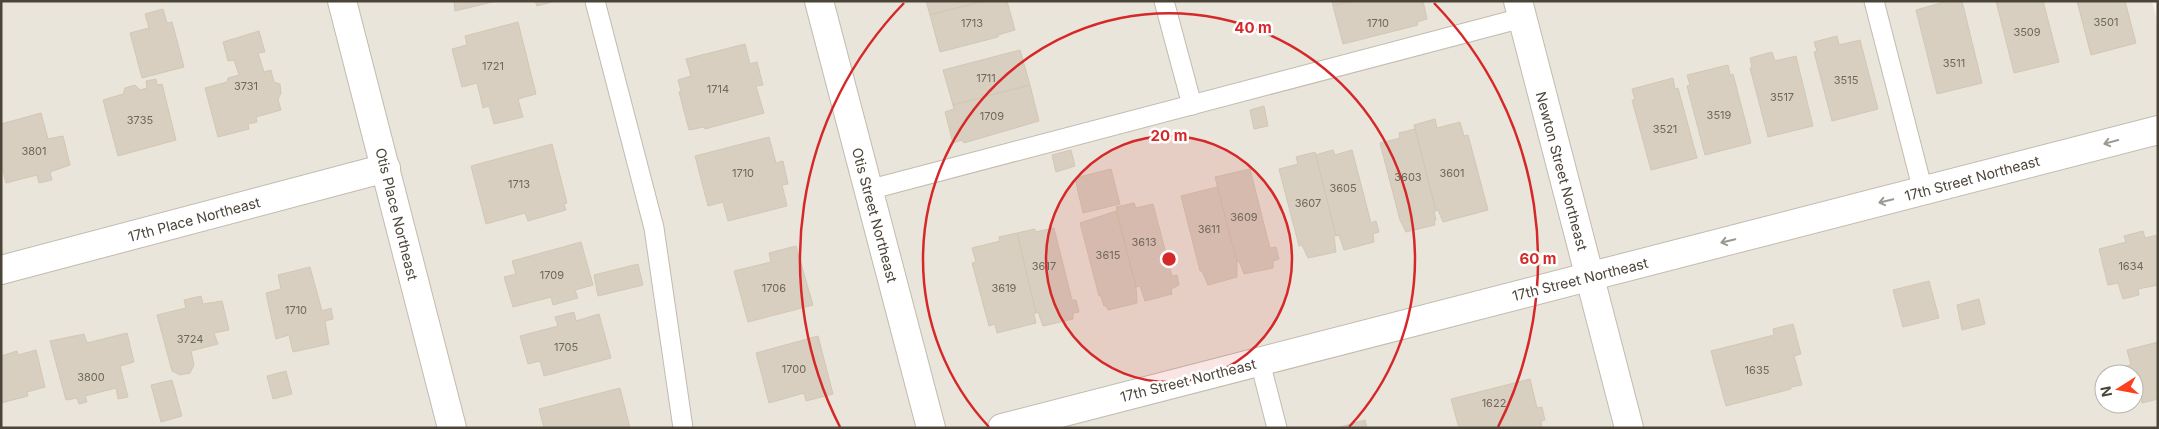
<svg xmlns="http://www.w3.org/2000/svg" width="2159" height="429" viewBox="0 0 2159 429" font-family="Inter,sans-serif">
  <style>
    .residential { fill: #eae5da; fill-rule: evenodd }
    .building { fill: #d8cfc1; stroke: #d3c7b4 }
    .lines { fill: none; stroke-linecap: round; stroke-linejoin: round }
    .service-casing { stroke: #c2bbae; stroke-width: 21 }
    .minor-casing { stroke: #c2bbae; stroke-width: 30 }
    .service { stroke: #fff; stroke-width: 19 }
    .minor { stroke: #fff; stroke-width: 28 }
    .oneway { stroke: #9c9892 }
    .ring { fill: none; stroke: #d62828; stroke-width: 2.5 }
    .labels { text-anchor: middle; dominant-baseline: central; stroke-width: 5; stroke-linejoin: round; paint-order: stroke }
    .number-label { font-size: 11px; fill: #6e675b }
    .street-label { font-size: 14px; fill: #4b4439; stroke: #fff }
    .centre { fill: #d62828; stroke: #fff; stroke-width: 2.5 }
    .ring-label { font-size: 15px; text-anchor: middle; font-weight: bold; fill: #d62828; stroke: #fff; stroke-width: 5; stroke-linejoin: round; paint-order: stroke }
  </style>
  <rect width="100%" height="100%" fill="#f6f3ec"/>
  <path class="residential" d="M1 1H2152L2158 24V428H1ZM2104 374H2134V404H2104Z"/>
  <g class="building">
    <path d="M454 1H497L455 11Z"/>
    <path d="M535 1H556L537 6Z"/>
    <path d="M926 1H984L930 15Z"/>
    <path d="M984 1H1007L1015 30 998 35V37L940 52 930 15Z"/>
    <path d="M1332 1H1353L1333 6Z"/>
    <path d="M1353 1H1423L1427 19 1417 22 1418 25 1343 44 1333 6Z"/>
    <path d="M1948 1H1962L1982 83 1937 94 1916 10Z"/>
    <path d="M1996 1H2043L2059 62 2014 73Z"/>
    <path d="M2077 1H2125L2136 43 2091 55Z"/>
    <path d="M163 9 167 23 172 22 184 67 142 78 130 33 149 28 145 14Z"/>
    <path d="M518 22 536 94 518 99 523 117 494 124 489 106 483 108 477 83 462 87 452 49 467 45 465 36Z"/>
    <path d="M259 31 265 52 258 53 264 72 271 70 274 82 280 84 281 93 278 99 281 110 256 117 257 122 248 124 249 129 218 137 205 88 227 82 228 78 239 75 234 60 228 61 223 42Z"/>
    <path d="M1837 36 1839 45 1860 40 1878 109 1832 121 1814 52 1817 51 1814 42Z"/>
    <path d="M745 44 750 64 757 62 763 85 756 86 764 113 705 129 704 127 689 130 679 92 681 91 678 80 691 76 686 59Z"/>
    <path d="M1020 50 1030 85 953 105 943 70Z"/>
    <path d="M1772 52 1775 61 1796 56 1813 126 1768 137 1750 68 1752 67 1750 58Z"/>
    <path d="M1728 65 1730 75 1733 74 1751 143 1705 155 1687 86 1690 85 1687 75Z"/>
    <path d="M1673 78 1675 89 1678 88 1697 158 1651 170 1632 100H1635L1632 89Z"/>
    <path d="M156 79 157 85 162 84 176 140 118 156 103 100 123 94 125 88 135 85 140 90 147 88 146 81Z"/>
    <path d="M1030 85 1039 121 964 143 962 140 953 143 945 112 954 109 953 105Z"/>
    <path d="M1264 106 1268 126 1254 129 1250 110Z"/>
    <path d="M41 113 48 139 63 136 70 165 50 172 52 180 39 183 37 175 6 183 1 163V124Z"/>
    <path d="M1435 119 1437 128 1460 122 1464 136 1468 135 1488 210 1443 222 1438 210 1436 211 1414 125Z"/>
    <path d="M1415 129 1436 211H1434L1436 220 1434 221 1435 225 1406 232 1400 220 1380 143 1400 138 1399 133Z"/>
    <path d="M769 137 776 163 783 161 788 184 782 185 787 206 728 221 723 202 708 206 695 156Z"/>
    <path d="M552 144 567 203 564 204 566 210 528 221 525 213 486 224 471 166Z"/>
    <path d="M1071 150 1075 166 1056 172 1052 155Z"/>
    <path d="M1333 150 1335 155 1352 150 1371 223 1376 221 1379 232 1373 234 1374 242 1344 250 1339 235 1336 236 1315 155Z"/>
    <path d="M1315 152 1336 236H1334L1336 252 1308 258 1302 245 1299 246 1279 169 1298 164 1296 157Z"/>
    <path d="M1111 169 1120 204 1083 213 1075 178Z"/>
    <path d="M1250 169 1270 248 1276 247 1279 259 1273 261V268L1244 274 1239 261 1237 262 1215 177Z"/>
    <path d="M1217 187 1237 262V277L1208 285 1202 271H1200L1181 196Z"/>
    <path d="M1134 203 1136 208 1153 204 1172 276 1177 275 1179 285 1171 289 1172 294 1145 301 1140 286 1136 287 1116 207Z"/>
    <path d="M1116 211 1136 287 1137 303 1108 310 1106 306H1104L1101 296H1099L1080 223Z"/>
    <path d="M1054 228 1072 300H1076L1079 312 1073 313V319L1043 326 1038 312 1036 313 1017 233 1035 229V232Z"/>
    <path d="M2143 231 2145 238 2158 235V285L2138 289 2139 295 2123 299 2118 283 2108 285 2099 249 2126 242 2124 236Z"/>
    <path d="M1017 233 1036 313 1034 314 1036 323 997 333 995 324 989 326 972 263 976 262 972 248 1000 241 999 237Z"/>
    <path d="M581 242 593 285 575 290 578 298 553 305 551 297 513 307 504 277 516 274 512 261Z"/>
    <path d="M796 246 813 305 748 322 734 271 771 262 769 253Z"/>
    <path d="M638 264 643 285 598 296 594 275Z"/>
    <path d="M310 267 322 311 331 308 333 319 325 321 329 344 293 352 289 335 276 339 266 293 281 289 278 275Z"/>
    <path d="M1929 281 1939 318 1903 327 1893 290Z"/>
    <path d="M201 296 203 304 222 301 229 330 214 333 218 344 191 351 194 365 190 373 180 375 172 371 157 315 186 308 184 300Z"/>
    <path d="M1979 299 1985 324 1962 330 1957 305Z"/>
    <path d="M574 312 576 321 599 314 611 358 544 376 540 361 528 364 520 336 558 326 555 317Z"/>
    <path d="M1793 324 1801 354 1794 356 1802 385 1791 387V389L1726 406 1711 351 1774 335 1773 329Z"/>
    <path d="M127 333 134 362 120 366 128 397 118 399 116 388 85 396 87 402 79 404 77 398 66 400 50 341 84 334 87 343Z"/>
    <path d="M818 336 833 394 806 401 804 393 769 403 756 353Z"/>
    <path d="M2158 342V399L2142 403 2137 387 2134 388V374H2119L2117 368 2131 365 2127 350Z"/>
    <path d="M36 350 45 387 27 392 28 396 1 403V356L17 351 18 355Z"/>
    <path d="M286 371 292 394 273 399 267 376Z"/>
    <path d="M1530 379 1537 408 1542 407 1545 420 1541 421 1542 428H1459L1451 399Z"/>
    <path d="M172 380 182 416 161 422 151 385Z"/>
    <path d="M620 388 630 428H544L539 409Z"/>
    <path d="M1365 420 1367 428H1337Z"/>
  </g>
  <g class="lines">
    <g class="service-casing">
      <g id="service">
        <path d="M595 1 654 228 683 428"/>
        <path d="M1164 1 1192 105"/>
        <path d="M1874 1 1923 191"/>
        <path d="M868 190 1522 18"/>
        <path d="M1260 362 1277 428"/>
      </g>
    </g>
    <g class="minor-casing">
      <g id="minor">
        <path d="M342 1 452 428"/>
        <path d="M819 1 931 428"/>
        <path d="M1518 1 1629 428"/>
        <path d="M1 270 386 168"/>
        <path d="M1002 428 2158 130"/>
      </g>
    </g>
    <use href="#service" class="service"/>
    <use href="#minor" class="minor"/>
  </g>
  <defs><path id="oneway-shaft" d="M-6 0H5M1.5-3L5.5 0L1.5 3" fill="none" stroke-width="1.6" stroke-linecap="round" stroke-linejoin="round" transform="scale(1.25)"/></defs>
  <g class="oneway">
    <use href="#oneway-shaft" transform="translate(2111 142) rotate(165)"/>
    <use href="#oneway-shaft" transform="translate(1886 201) rotate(166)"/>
    <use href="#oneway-shaft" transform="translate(1728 241) rotate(166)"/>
  </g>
  <circle cx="1169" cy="259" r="123" fill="#d62828" fill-opacity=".12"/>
  <g class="ring">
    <circle cx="1169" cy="259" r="123"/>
    <path d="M989 427A246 246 0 1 1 1349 427"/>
    <path d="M840 427A369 369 0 0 1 904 3M1434 3A369 369 0 0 1 1498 427"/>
  </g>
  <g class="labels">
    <g class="number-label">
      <text x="2106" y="22">3501</text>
      <text x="972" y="23">1713</text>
      <text x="1378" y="23">1710</text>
      <text x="2027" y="32">3509</text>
      <text x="1954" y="63">3511</text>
      <text x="493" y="66">1721</text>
      <text x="986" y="78">1711</text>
      <text x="1846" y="80">3515</text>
      <text x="246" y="86">3731</text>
      <text x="718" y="89">1714</text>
      <text x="1782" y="97">3517</text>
      <text x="1719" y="115">3519</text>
      <text x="992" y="116">1709</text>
      <text x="140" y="120">3735</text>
      <text x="1665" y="129">3521</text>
      <text x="34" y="151">3801</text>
      <text x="743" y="173">1710</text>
      <text x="1452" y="173">3601</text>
      <text x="1408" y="177">3603</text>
      <text x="519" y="184">1713</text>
      <text x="1343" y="188">3605</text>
      <text x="1308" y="203">3607</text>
      <text x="1244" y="217">3609</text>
      <text x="1209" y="229">3611</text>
      <text x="1144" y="242">3613</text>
      <text x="1108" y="255">3615</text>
      <text x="1044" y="266">3617</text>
      <text x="2131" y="266">1634</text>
      <text x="552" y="275">1709</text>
      <text x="774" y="288">1706</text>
      <text x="1004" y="288">3619</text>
      <text x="296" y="310">1710</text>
      <text x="190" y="339">3724</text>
      <text x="566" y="347">1705</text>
      <text x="794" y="369">1700</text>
      <text x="1757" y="370">1635</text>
      <text x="91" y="377">3800</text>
      <text x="1494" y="403">1622</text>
    </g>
    <g class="street-label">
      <text transform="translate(1562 171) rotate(75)">Newton Street Northeast</text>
      <text transform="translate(1972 178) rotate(-15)">17th Street Northeast</text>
      <text transform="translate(397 214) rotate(76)">Otis Place Northeast</text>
      <text transform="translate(875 215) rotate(75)">Otis Street Northeast</text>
      <text transform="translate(194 219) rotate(-15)">17th Place Northeast</text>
      <text transform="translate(1580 279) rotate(-14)">17th Street Northeast</text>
      <text transform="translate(1188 380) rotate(-14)">17th Street Northeast</text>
    </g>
  </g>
  <circle cx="1169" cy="259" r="8" class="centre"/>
  <g class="ring-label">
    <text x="1253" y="33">40 m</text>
    <text x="1169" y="141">20 m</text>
    <text x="1538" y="264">60 m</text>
  </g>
  <rect width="2159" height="429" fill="none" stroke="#4b4439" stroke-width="5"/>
  <g transform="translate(2119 389) rotate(259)"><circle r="24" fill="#ffffff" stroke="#b7b4b0"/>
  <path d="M0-4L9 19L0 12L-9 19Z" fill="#fc3f1d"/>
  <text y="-8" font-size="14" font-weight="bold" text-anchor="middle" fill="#4b4439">N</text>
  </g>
</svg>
